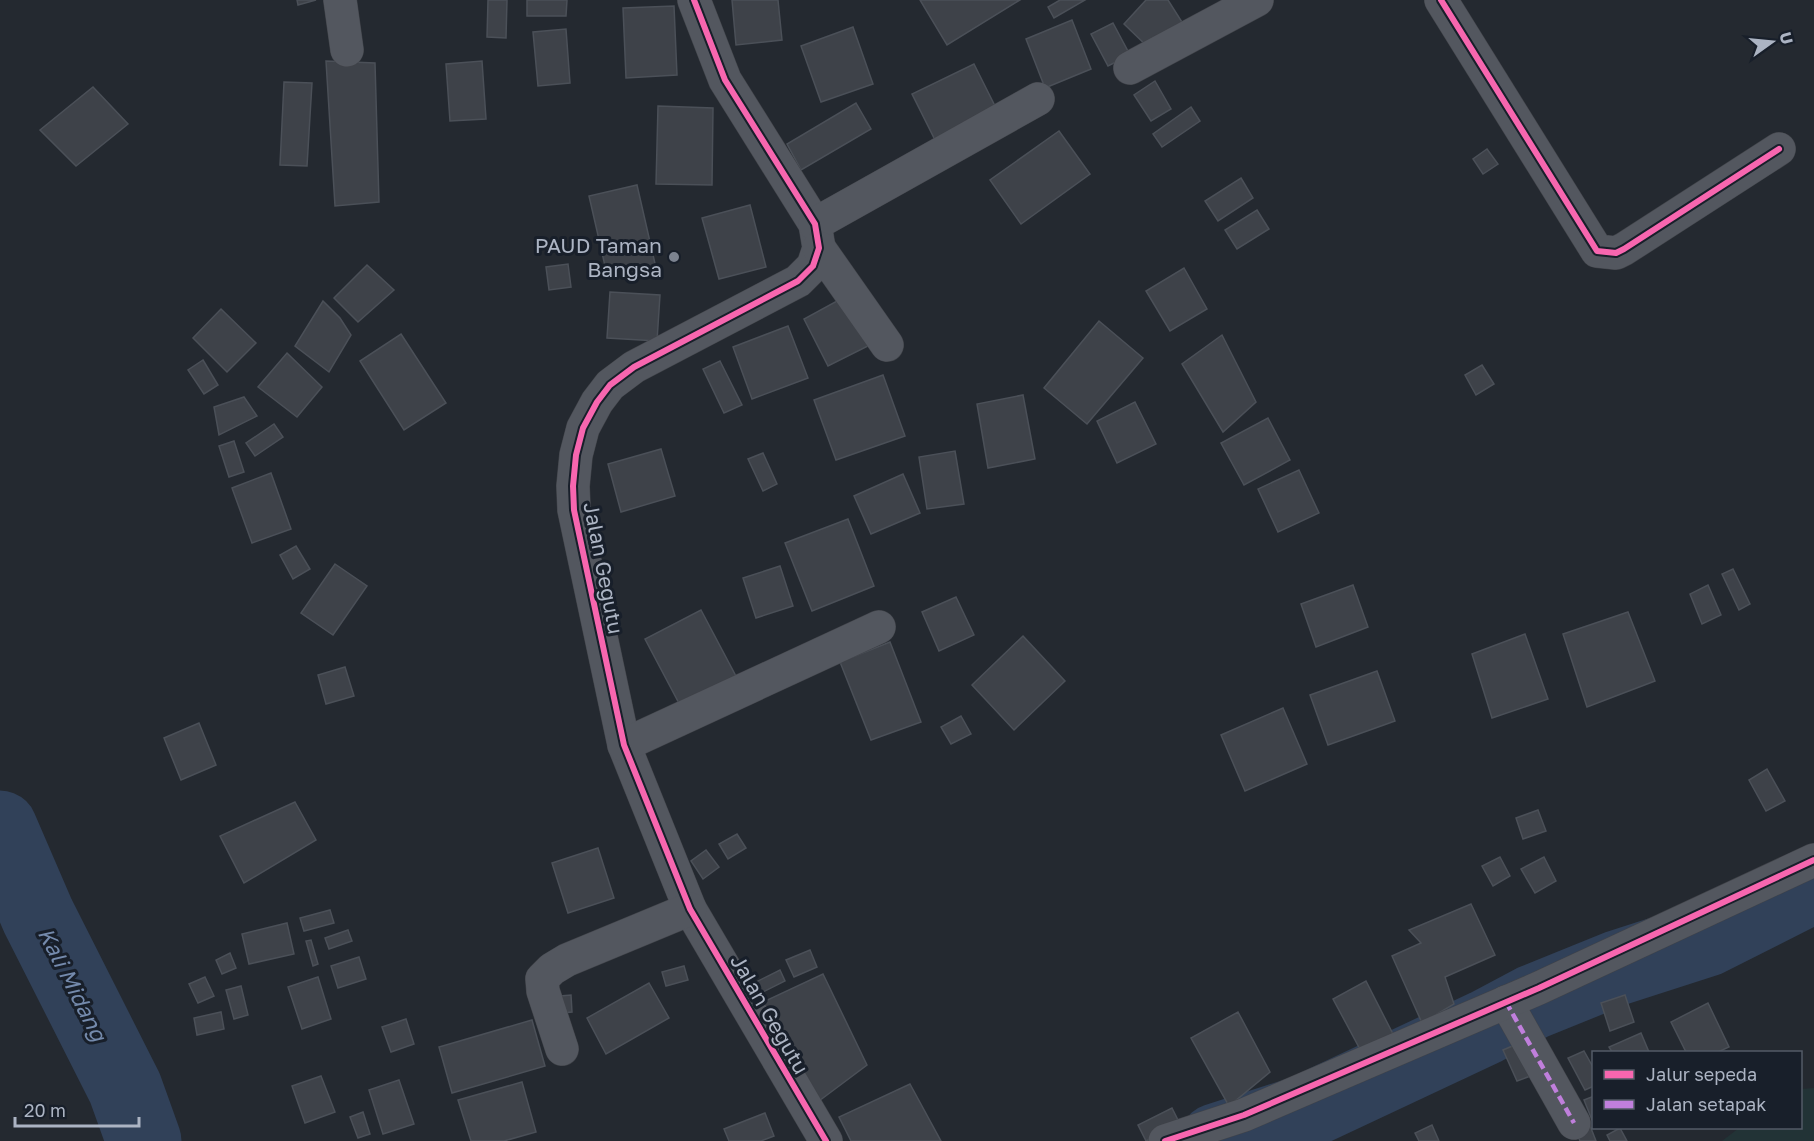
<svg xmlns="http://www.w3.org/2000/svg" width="1814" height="1141" viewBox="0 0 1814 1141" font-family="'Golos Text',sans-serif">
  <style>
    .green { fill: #223336 }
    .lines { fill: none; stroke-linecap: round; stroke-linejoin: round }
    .river { stroke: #314159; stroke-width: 75 }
    .building { fill: #3e4249; stroke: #4b5058; stroke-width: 1.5 }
    .minor-casing { stroke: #404349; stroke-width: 34 }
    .minor { stroke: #53575f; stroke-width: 33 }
    .quiet { stroke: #c07fdc; stroke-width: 4.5; stroke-dasharray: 9 4.5; stroke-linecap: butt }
    .cycleway-casing { stroke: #181f2a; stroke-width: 10 }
    .cycleway { stroke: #f766af; stroke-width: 6 }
    .poi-dot { fill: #7c8390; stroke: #181f2a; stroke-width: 2 }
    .labels { text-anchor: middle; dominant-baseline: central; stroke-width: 6; stroke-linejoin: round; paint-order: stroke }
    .poi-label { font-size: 21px; fill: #acb4c3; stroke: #181f2a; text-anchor: end }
    .street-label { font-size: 21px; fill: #acb4c3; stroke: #181f2a }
    .water-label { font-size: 22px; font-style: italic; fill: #748aac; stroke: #181f2a }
  </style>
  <rect width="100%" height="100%" fill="#242930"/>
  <path class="green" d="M1814 1088V1141H1722L1739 1128H1800L1801 1089Z"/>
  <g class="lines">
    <g class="river">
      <path d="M0 828 38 916 125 1088 144 1141"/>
      <path d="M1216 1141 1303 1113 1486 1027 1533 1002 1617 968 1707 939 1814 885"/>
    </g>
  </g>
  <g class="building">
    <path d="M297 0H316L298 5Z"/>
    <path d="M488 0H507L506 38 487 37Z"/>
    <path d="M527 0H567L566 16H527Z"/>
    <path d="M732 0H778L782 40 736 45Z"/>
    <path d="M920 0H1020L947 45Z"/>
    <path d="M1060 0H1085L1054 18 1048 7Z"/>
    <path d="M1146 0H1168L1182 22 1151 50 1124 24Z"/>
    <path d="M674 6 677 75 626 78 623 8Z"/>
    <path d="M1072 20 1091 69 1045 88 1026 39Z"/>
    <path d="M1113 23 1130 55 1108 66 1091 34Z"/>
    <path d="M853 27 873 84 821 102 801 46Z"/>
    <path d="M566 29 570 83 538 86 533 32Z"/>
    <path d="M326 61 375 63 379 202 335 206Z"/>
    <path d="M482 61 486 119 450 121 446 64Z"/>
    <path d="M974 64 1000 116 938 146 912 94Z"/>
    <path d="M1155 81 1171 109 1151 121 1134 95Z"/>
    <path d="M284 82 312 83 307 166 280 165Z"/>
    <path d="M93 87 128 124 76 166 40 130Z"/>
    <path d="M856 103 871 129 801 170 787 144Z"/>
    <path d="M658 106 713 108 712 185 656 184Z"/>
    <path d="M1191 107 1200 121 1162 147 1153 134Z"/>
    <path d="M1059 131 1090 174 1021 224 990 180Z"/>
    <path d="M1487 149 1498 164 1483 174 1473 159Z"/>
    <path d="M1241 178 1253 198 1218 221 1205 201Z"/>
    <path d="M637 185 656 268 608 279 589 196Z"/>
    <path d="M750 205 766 267 719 279 702 218Z"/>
    <path d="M1257 210 1269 229 1237 249 1225 230Z"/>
    <path d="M568 264 571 287 549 290 546 267Z"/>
    <path d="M367 265 394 290 358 322 334 298Z"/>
    <path d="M1184 268 1207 309 1170 331 1146 291Z"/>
    <path d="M610 292 660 295 657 341 607 338Z"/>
    <path d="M848 295 874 343 828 366 804 319Z"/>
    <path d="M323 301 340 318 351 335 329 372 295 346Z"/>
    <path d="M221 309 256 343 227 372 193 338Z"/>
    <path d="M1099 321 1143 358 1087 424 1044 388Z"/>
    <path d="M788 326 808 378 752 399 733 347Z"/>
    <path d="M401 334 446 403 404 430 360 361Z"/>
    <path d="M1222 335 1256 402 1223 432 1182 364Z"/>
    <path d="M287 353 322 387 297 417 258 387Z"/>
    <path d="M203 360 218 385 204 394 188 370Z"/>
    <path d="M720 361 742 405 724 413 703 369Z"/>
    <path d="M1482 365 1494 384 1476 395 1465 375Z"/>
    <path d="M883 375 905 436 836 460 814 400Z"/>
    <path d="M1023 395 1035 459 988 468 977 404Z"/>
    <path d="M244 397 257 416 219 435 214 407Z"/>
    <path d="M1135 402 1156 444 1117 463 1097 421Z"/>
    <path d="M1268 418 1290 460 1244 485 1221 443Z"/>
    <path d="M274 424 283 437 255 456 246 443Z"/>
    <path d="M234 441 244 472 229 477 219 446Z"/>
    <path d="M661 449 675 496 621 512 608 464Z"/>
    <path d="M955 451 964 504 927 509 919 457Z"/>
    <path d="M763 453 777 484 763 491 748 459Z"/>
    <path d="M1299 470 1319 513 1278 532 1258 489Z"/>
    <path d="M271 473 291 529 252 543 232 488Z"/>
    <path d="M903 474 920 513 871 534 854 496Z"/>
    <path d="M848 519 874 586 812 611 785 543Z"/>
    <path d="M296 546 310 569 293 579 280 555Z"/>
    <path d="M335 564 367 586 333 635 301 613Z"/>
    <path d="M780 566 793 606 756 618 743 578Z"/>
    <path d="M1733 569 1750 604 1739 610 1722 574Z"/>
    <path d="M1353 585 1368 627 1316 647 1301 604Z"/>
    <path d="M1708 585 1721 615 1702 624 1690 594Z"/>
    <path d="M956 597 974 635 939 651 922 612Z"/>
    <path d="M701 610 738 680 682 709 645 639Z"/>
    <path d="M1628 612 1655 681 1587 707 1563 634Z"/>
    <path d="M1525 634 1548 699 1492 718 1472 654Z"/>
    <path d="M1023 636 1065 681 1014 730 972 685Z"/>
    <path d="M890 642 921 722 871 740 840 662Z"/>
    <path d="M345 667 354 696 326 704 318 675Z"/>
    <path d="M1377 671 1395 721 1328 745 1310 695Z"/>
    <path d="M1283 708 1307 764 1245 791 1221 735Z"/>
    <path d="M961 716 971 734 951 744 941 727Z"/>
    <path d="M199 723 216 765 181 780 164 738Z"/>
    <path d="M1767 769 1785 801 1766 811 1749 780Z"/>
    <path d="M295 802 316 840 244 883 220 836Z"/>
    <path d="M1538 810 1546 831 1523 839 1516 818Z"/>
    <path d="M737 834 746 848 728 859 719 844Z"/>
    <path d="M598 848 614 898 568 913 552 863Z"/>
    <path d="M706 850 719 867 703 879 691 861Z"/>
    <path d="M1500 857 1510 876 1493 886 1482 866Z"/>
    <path d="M1544 857 1556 881 1535 893 1521 869Z"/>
    <path d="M1471 904 1495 955 1445 977 1454 1004 1422 1023 1392 956 1421 943 1409 930Z"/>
    <path d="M330 910 334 923 304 931 300 918Z"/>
    <path d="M287 923 294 954 249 964 242 934Z"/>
    <path d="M348 930 352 941 329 949 325 938Z"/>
    <path d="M311 940 318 964 313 966 306 941Z"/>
    <path d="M810 950 817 967 794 977 786 960Z"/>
    <path d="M230 953 236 968 222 974 216 960Z"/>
    <path d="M359 957 366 979 338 988 331 966Z"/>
    <path d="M684 966 688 980 666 986 662 972Z"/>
    <path d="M780 970 785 981 753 997 748 986Z"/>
    <path d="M823 974 867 1065 819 1101 763 1002Z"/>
    <path d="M205 977 214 996 198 1003 189 984Z"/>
    <path d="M318 977 331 1019 302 1029 288 987Z"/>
    <path d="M1366 981 1394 1036 1362 1053 1333 999Z"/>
    <path d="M649 983 669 1018 606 1054 587 1018Z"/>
    <path d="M241 986 248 1015 234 1019 226 990Z"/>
    <path d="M571 995 572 1012 562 1013 560 996Z"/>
    <path d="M1625 995 1634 1022 1610 1031 1601 1003Z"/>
    <path d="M1708 1003 1729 1047 1718 1052H1686L1671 1022Z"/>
    <path d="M221 1012 224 1029 197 1035 194 1018Z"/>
    <path d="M1238 1012 1270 1072 1229 1106 1191 1038Z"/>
    <path d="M406 1019 414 1044 391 1052 382 1027Z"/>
    <path d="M532 1020 545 1066 452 1093 439 1047Z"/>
    <path d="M1641 1033 1649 1052H1612L1609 1047Z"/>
    <path d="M1522 1042 1536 1074 1517 1081 1503 1050Z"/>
    <path d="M1584 1051 1594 1069V1086L1585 1090 1568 1058Z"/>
    <path d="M321 1076 335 1112 305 1123 292 1086Z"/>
    <path d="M399 1080 414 1124 383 1134 369 1090Z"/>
    <path d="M522 1082 536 1132 504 1141H471L458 1100Z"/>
    <path d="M910 1084 941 1141H851L839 1117Z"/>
    <path d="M1594 1096V1120H1592L1584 1100Z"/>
    <path d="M1172 1108 1180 1124 1146 1141 1138 1125Z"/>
    <path d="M363 1112 370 1134 358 1138 350 1117Z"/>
    <path d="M765 1113 774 1136 761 1141H729L724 1129Z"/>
    <path d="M1589 1123 1596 1141H1580L1575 1129Z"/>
    <path d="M1432 1125 1439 1141H1419L1415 1133Z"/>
    <path d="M1620 1128 1627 1141H1610L1607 1135Z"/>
  </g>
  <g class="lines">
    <g class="minor-casing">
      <g id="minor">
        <path d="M340 0 347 50"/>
        <path d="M694 0 725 80 815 224 819 248 813 266 798 281 634 367 610 385 597 402 583 428 576 455 573 486 574 510 624 745 690 909 826 1141"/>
        <path d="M1441 0 1597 251 1616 253 1624 249 1779 149"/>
        <path d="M1130 68 1257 0"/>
        <path d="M815 224 1038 99"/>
        <path d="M819 248 887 345"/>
        <path d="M624 745 879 627"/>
        <path d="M1506 1002 1574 1123"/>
        <path d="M562 1049 543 991 542 979 552 969 567 960 690 909"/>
        <path d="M1165 1141 1244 1115 1539 988 1814 860"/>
      </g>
    </g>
    <use href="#minor" class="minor"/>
    <path class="quiet" d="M1506 1002 1574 1123"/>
    <g class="cycleway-casing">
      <g id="cycleway">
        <path d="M694 0 725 80 815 224 819 248 813 266 798 281 634 367 610 385 597 402 583 428 576 455 573 486 574 510 624 745 690 909 826 1141"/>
        <path d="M1441 0 1597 251 1616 253 1624 249 1779 149"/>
        <path d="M1165 1141 1244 1115 1539 988 1814 860"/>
      </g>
    </g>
    <use href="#cycleway" class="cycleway"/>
  </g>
  <circle class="poi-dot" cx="674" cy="257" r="6"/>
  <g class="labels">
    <g class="poi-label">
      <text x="662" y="245">PAUD Taman<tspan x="662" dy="24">Bangsa</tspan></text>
    </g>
    <g class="street-label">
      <text transform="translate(604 568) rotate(79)">Jalan Gegutu</text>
      <text transform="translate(770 1014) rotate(60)">Jalan Gegutu</text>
    </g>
    <g class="water-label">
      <text transform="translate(73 984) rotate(63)">Kali Midang</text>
    </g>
  </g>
  <rect x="1592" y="1051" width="210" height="78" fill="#181f2a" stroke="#535b67" stroke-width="1.5"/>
  <rect x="1604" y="1070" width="30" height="9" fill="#f766af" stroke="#535b67" stroke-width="1.5"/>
  <text x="1646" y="1081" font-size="18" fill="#acb4c3">Jalur sepeda</text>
  <rect x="1604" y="1100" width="30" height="9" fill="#c07fdc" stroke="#535b67" stroke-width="1.5"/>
  <text x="1646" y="1111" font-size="18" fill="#acb4c3">Jalan setapak</text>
  <g transform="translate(1772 42) rotate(75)" stroke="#181f2a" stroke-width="4.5" paint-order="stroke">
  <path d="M0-4.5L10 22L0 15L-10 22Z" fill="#acb4c3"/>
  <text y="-9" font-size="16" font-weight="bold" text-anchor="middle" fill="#acb4c3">U</text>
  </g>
  <path d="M15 1117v9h124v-9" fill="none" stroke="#acb4c3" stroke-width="3"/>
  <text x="24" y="1117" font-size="18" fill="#acb4c3" stroke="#181f2a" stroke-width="4.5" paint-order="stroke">20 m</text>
</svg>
